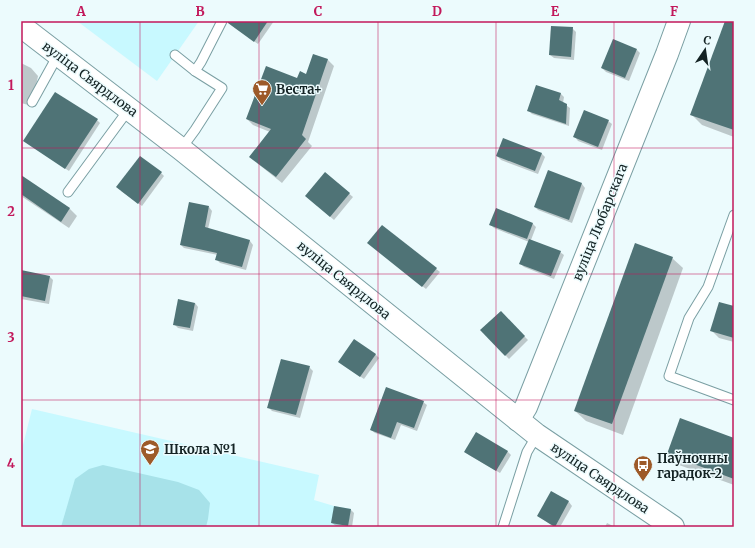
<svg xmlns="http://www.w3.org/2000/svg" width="755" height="548" viewBox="0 0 755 548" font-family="Merriweather,serif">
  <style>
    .built { fill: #c8f9ff }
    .green { fill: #a7e2e9 }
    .shadow { fill: #0003 }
    .building { fill: #4f7376 }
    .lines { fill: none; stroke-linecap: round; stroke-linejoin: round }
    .lane-casing { stroke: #7a9fa3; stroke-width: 11 }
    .secondary-casing { stroke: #7a9fa3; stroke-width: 24 }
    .lane { stroke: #fff; stroke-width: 9 }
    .secondary { stroke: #fff; stroke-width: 22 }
    .grid { fill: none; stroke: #c2185b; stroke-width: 1; stroke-opacity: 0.55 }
    .labels { text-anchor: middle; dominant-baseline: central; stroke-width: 3; stroke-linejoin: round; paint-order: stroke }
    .street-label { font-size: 13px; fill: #142324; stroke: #ecfbfd }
    .poi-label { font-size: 13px; font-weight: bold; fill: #142324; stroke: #ecfbfd; text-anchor: start }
    .neatline { fill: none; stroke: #c2185b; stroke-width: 1.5 }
    .grid-label { font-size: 13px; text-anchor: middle; font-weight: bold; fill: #c2185b }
  </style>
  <rect width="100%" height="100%" fill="#ecfbfd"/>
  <g class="built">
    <path d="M77 21H199L157 81Z"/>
    <path d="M32 409 319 475 314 500 334 506 351 509 348 527H21V453Z"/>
  </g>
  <path class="green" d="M103 465 178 482 199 490 210 503 208 519 206 527H61L75 479 89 469Z"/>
  <g class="shadow">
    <path d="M228 21H274L258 44 231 25Z"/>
    <path d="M726 21H734V137L702 125 691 114Z"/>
    <path d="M572 28 576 32 574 60 554 58 550 55Z"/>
    <path d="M637 50 640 53 629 81 606 72 602 68Z"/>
    <path d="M314 55 328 60 334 66 308 142 312 146 282 183 257 163 270 132 253 125 247 119 298 79 307 75Z"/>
    <path d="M21 63 31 68 38 76 32 106 21 103Z"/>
    <path d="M537 86 561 94 564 97 563 103 570 108 569 126 532 114 529 111Z"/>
    <path d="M97 120 100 123 69 171 24 141Z"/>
    <path d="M608 121 612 124 602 150 578 141 575 137Z"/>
    <path d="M542 154 545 157 538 174 501 160 497 156Z"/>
    <path d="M548 172 582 184 585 188 572 223 538 210 535 207Z"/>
    <path d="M161 173 164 176 142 206 121 191Z"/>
    <path d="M325 173 353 197 334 220 310 199Z"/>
    <path d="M21 176 70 209 77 216 69 228 21 196Z"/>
    <path d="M209 207 212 211 208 229 250 241 253 245 246 270 220 263 216 259 218 255 184 248 181 245Z"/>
    <path d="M497 209 533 224 536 227 531 240 560 252 564 255 554 279 524 267 521 264 529 242 494 228 491 225Z"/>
    <path d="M382 226 440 272 426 289 368 243Z"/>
    <path d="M672 258 683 268 623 435 586 421 575 411Z"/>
    <path d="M21 271 50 277 53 280 49 304 21 299Z"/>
    <path d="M195 303 198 307 193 331 178 328 174 324Z"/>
    <path d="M734 307V342L719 338 711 330Z"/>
    <path d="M500 312 528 340 509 359 481 330Z"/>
    <path d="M375 354 379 358 364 379 343 365Z"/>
    <path d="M309 367 313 371 300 418 272 411 268 407Z"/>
    <path d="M423 402 427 405 417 431 401 425 395 440 375 433 371 430Z"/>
    <path d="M734 440V485L679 465 668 454Z"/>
    <path d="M507 451 511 455 500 473 469 455 465 452Z"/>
    <path d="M552 492 569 502 572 506 560 527H554L538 516Z"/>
    <path d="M351 510 354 513 352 527 336 526 332 523Z"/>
    <path d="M607 523 615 527H605Z"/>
  </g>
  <g class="building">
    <path d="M228 21H268L254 42 228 23Z"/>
    <path d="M725 21H734V130L690 115Z"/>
    <path d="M551 26 573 27 571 57 549 55Z"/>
    <path d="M613 39 637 49 625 78 601 68Z"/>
    <path d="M313 54 328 59 302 135 306 139 276 177 249 157 271 129 246 119 266 66 297 78 300 71 306 74Z"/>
    <path d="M536 85 561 93 559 100 567 104 566 124 527 111Z"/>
    <path d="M55 92 98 119 65 169 23 141Z"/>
    <path d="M584 110 609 120 598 147 573 137Z"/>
    <path d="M503 138 542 153 535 171 496 156Z"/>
    <path d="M140 156 162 172 138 204 116 187Z"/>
    <path d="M548 170 582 183 569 220 534 207Z"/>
    <path d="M325 172 350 193 330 217 305 196Z"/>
    <path d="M21 175 70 208 61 222 21 194Z"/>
    <path d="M189 202 209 206 205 227 250 240 242 267 215 260 217 253 180 245Z"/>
    <path d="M496 208 533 223 527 239 489 225Z"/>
    <path d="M382 225 437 268 422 287 367 243Z"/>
    <path d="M529 239 561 251 551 276 519 264Z"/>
    <path d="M635 243 673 257 612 424 574 411Z"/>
    <path d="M21 270 50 276 45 301 21 296Z"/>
    <path d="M178 299 195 303 190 328 173 325Z"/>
    <path d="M719 302 734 306V338L710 331Z"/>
    <path d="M501 311 525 336 505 356 480 330Z"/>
    <path d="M354 339 376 354 360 377 338 362Z"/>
    <path d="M281 359 310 366 296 415 267 408Z"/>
    <path d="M386 387 424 401 414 428 397 422 391 438 370 430Z"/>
    <path d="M680 418 734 438V479L667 454Z"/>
    <path d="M476 432 508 451 496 471 464 452Z"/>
    <path d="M551 491 569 501 555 527 537 516Z"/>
    <path d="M334 506 351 509 348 526 331 523Z"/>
  </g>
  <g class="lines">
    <g class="lane-casing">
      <g id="lane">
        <path d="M175 55 195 71 222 88 195 130 181 149"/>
        <path d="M195 71 201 62 222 21"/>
        <path d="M32 102 58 55"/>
        <path d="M68 192 129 109"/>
        <path d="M734 215 708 287 689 318 669 376 734 400"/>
        <path d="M503 527 527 452 537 435"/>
      </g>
    </g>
    <g class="secondary-casing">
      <g id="secondary">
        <path d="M21 26 181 149 537 435 673 527"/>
        <path d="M518 420 526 407 667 54 679 21"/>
      </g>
    </g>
    <use href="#lane" class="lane"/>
    <use href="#secondary" class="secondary"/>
  </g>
  <path class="grid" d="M140 21V527M259 21V527M378 21V527M496 21V527M614 21V527M21 148H734M21 274H734M21 400H734"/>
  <defs>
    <g id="supermarket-pin" transform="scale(1)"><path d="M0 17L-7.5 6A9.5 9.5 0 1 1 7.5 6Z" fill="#9d5a29" stroke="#ecfbfd"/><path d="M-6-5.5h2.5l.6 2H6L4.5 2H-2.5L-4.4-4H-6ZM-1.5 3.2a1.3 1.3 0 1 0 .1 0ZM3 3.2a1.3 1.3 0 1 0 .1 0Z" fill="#fff"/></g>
    <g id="school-pin" transform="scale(1)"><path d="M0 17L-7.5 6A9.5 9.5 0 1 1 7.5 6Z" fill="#9d5a29" stroke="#ecfbfd"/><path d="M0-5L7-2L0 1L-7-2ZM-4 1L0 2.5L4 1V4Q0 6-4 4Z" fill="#fff"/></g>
    <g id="bus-pin" transform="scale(1)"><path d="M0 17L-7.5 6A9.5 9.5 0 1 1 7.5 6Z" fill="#9d5a29" stroke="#ecfbfd"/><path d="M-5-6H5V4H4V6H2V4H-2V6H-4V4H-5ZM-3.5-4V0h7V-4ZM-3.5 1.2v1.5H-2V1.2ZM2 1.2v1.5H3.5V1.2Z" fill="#fff"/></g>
  </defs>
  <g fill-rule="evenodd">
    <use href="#supermarket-pin" x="262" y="89"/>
    <use href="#school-pin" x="150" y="449"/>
    <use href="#bus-pin" x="643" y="465"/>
  </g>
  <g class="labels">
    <g class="street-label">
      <text transform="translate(90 79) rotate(37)">вуліца Свярдлова</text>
      <text transform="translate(600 222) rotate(-68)">вуліца Любарскага</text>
      <text transform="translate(344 280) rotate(39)">вуліца Свярдлова</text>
      <text transform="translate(600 478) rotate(34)">вуліца Свярдлова</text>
    </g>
    <g class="poi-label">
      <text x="276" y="89">Веста+</text>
      <text x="164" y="449">Школа №1</text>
      <text x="657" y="458">Паўночны<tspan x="657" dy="15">гарадок-2</tspan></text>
    </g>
  </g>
  <rect width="755" height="548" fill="none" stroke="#ecfbfd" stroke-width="44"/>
  <g transform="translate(705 50) rotate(13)" stroke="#ecfbfd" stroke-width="3" paint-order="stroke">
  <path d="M0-3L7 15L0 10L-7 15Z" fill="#142324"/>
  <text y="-6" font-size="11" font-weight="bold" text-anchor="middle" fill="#142324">С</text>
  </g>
  <rect x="22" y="22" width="711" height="504" class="neatline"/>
  <g class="grid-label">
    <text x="81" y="16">A</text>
    <text x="200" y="16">B</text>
    <text x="318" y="16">C</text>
    <text x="437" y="16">D</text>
    <text x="555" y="16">E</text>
    <text x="674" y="16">F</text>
    <text x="11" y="90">1</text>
    <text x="11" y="216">2</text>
    <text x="11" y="342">3</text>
    <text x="11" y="468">4</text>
  </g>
</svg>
